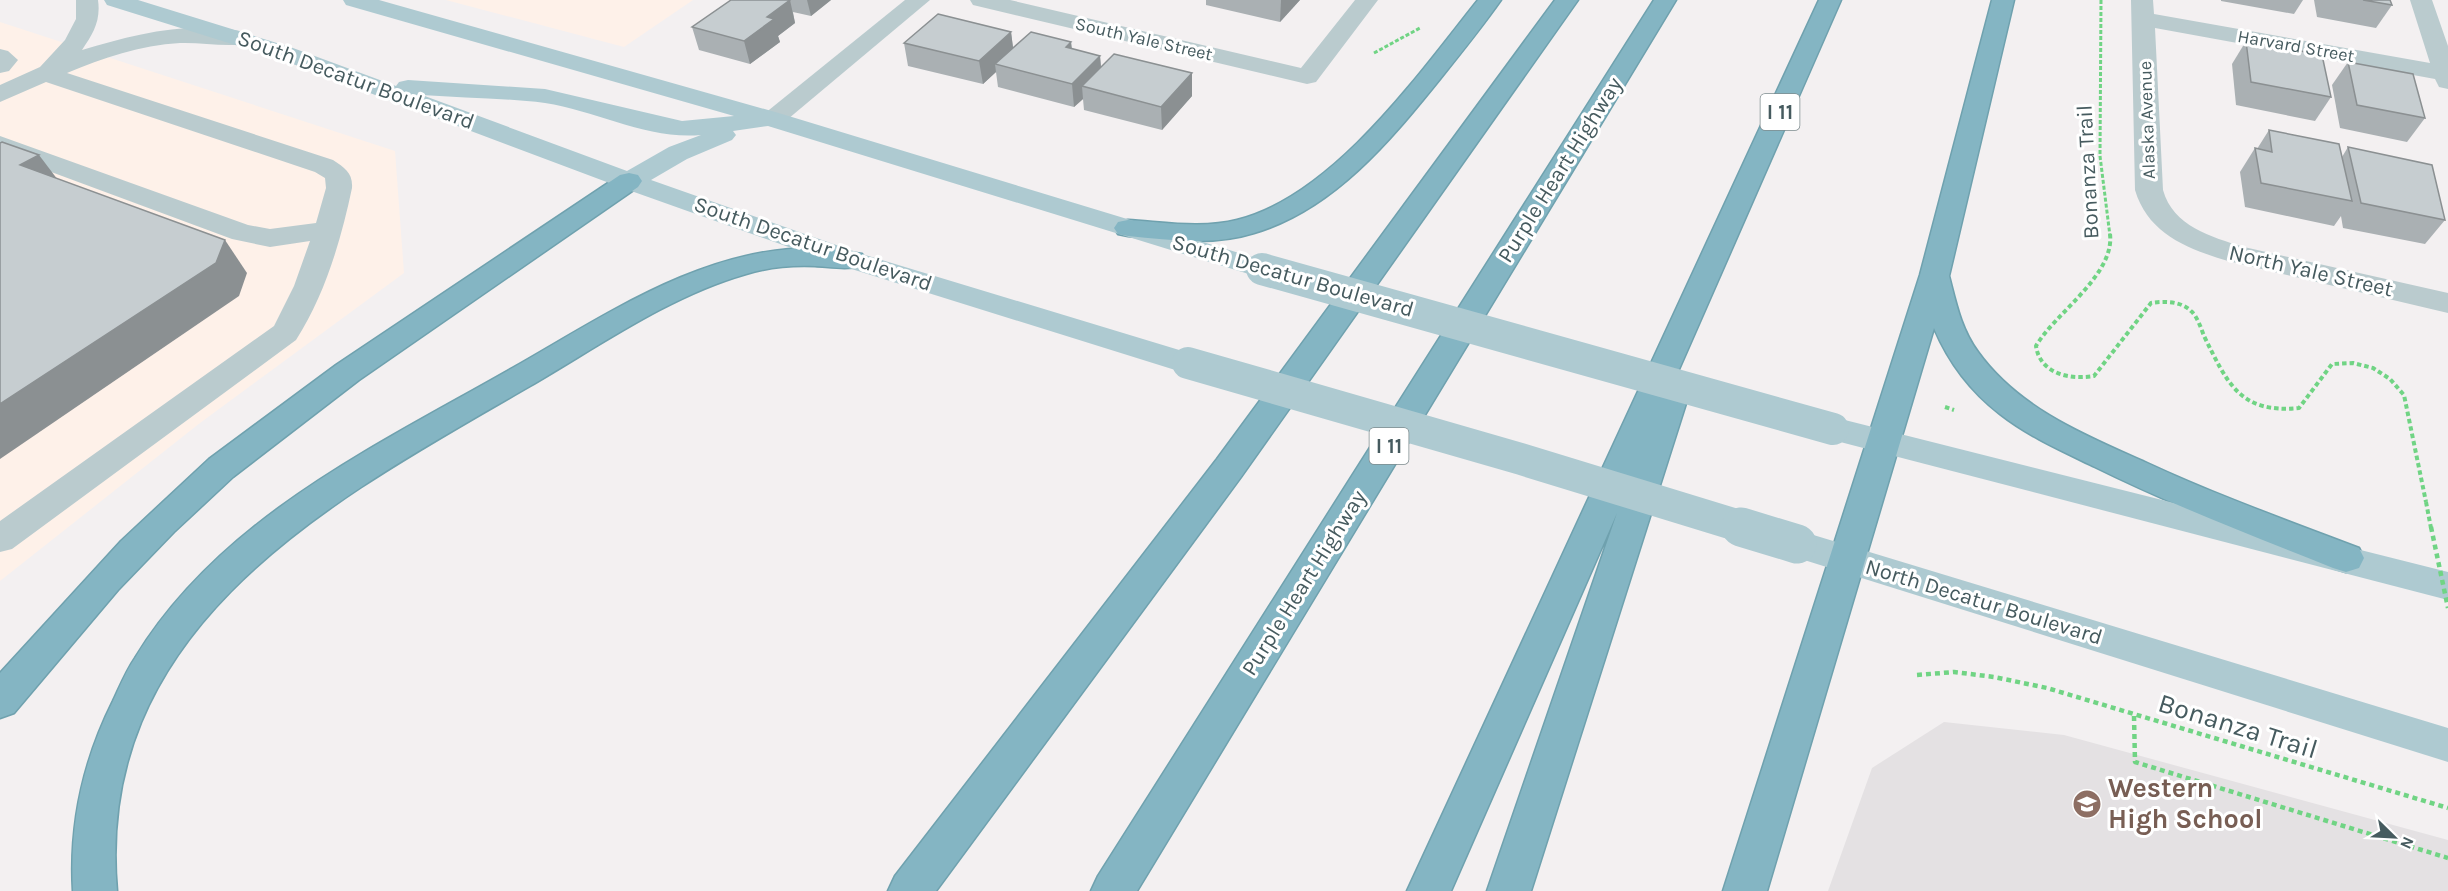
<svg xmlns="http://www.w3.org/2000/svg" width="2448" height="891" viewBox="0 0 2448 891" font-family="Karla,sans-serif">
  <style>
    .commercial { fill: #fef1e9 }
    .education { fill: #e4e1e3 }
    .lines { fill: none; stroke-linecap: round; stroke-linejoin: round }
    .highway-casing { stroke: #6fa1ae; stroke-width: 3 }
    .path-far2 { stroke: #70d484; stroke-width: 3; stroke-dasharray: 4 2; stroke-linecap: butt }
    .path-far1 { stroke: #70d484; stroke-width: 4; stroke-dasharray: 4.5 3; stroke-linecap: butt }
    .path { stroke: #70d484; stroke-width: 4.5; stroke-dasharray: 5 4; stroke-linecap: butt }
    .minor { fill: #bacbce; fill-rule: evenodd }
    .major { fill: #aecad1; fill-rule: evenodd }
    .highway { fill: #84b5c3; fill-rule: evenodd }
    .path-bridge-far1 { stroke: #70d484; stroke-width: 4; stroke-dasharray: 4.5 3; stroke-linecap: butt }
    .path-bridge { stroke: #70d484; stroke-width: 4.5; stroke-dasharray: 5 4; stroke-linecap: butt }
    .major-bridge-far1 { stroke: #aecad1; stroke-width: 32 }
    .major-bridge { stroke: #aecad1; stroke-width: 39 }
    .wall { fill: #aab0b3 }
    .shaded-wall { fill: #8b9092 }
    .building { fill: #c6cdd0; stroke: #8b9092; stroke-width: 1.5 }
    .labels { text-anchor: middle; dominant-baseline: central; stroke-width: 6; stroke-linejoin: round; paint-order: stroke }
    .far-street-label { font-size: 18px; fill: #465b5f; stroke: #fff }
    .shield { fill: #fff; stroke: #7e8c8f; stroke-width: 1.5 }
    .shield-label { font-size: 21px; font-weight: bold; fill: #465b5f }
    .street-label { font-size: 22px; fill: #465b5f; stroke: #fff }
    .near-street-label { font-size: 27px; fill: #465b5f; stroke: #fff }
    .near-education-label { font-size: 27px; font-weight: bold; fill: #785e54; stroke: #fff; text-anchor: start }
  </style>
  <rect width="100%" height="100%" fill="#f3f0f1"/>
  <g class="commercial">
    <path d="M446 0H693L624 47Z"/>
    <path d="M0 22 395 151 404 273 200 423 0 581Z"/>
  </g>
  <path class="education" d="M1944 722 2064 735 2448 840V891H1828L1872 768Z"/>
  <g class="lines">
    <g class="highway-casing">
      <g id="highway">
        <path d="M1478 0H1501C1482 27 1461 53 1440 79 1390 141 1333 210 1254 233 1213 246 1170 240 1128 236L1118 234 1114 228 1118 222 1128 220C1163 222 1202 229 1237 220 1333 196 1418 75 1478 0Z"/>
        <path d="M1555 0H1578L1241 477 936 891H888L895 876 1217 459Z"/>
        <path d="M1654 0H1676L1137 891H1091L1098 876Z"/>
        <path d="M1819 0H1841L1673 383 1684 386 1689 394 1531 891H1487L1617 513 1451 891H1407Z"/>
        <path d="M1992 0H2014L1949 276C1956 303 1961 329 1978 352 2019 409 2086 436 2147 463 2216 495 2288 521 2359 548L2364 558 2359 568 2346 572 2333 568C2253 536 2172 505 2095 467 2062 451 2028 436 2000 414 1971 392 1948 361 1934 328L1767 891H1723L1920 275Z"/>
        <path d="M629 173 638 175 642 181 638 187 359 380 233 477 174 532 118 590 14 713 0 718V673L121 541 209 459 336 365 620 175Z"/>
        <path d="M820 248 862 254 866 260 862 266C847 270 831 267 815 266 792 265 769 267 746 274 669 296 599 346 530 386 334 499 93 625 117 891H73C69 823 83 761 113 701 120 686 126 671 135 658 221 517 378 445 516 366 609 313 708 245 820 248Z"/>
      </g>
    </g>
    <g class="path-far2">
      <path d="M2101 0 2100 156 2110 236"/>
      <path d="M1374 53 1420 28"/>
    </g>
    <g class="path-far1">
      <path d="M2110 234C2115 275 2055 313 2036 346 2040 374 2070 380 2094 376L2151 303C2164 301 2181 301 2191 311 2197 316 2201 328 2204 336 2227 382 2239 414 2299 408L2332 364 2353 363 2373 368 2390 379 2404 395 2426 502"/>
      <path d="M1945 407 1954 410"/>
    </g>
    <g class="path">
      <path d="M1917 675 1954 672 1994 677 2047 688 2448 808"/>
      <path d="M2134 716 2135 762 2448 858"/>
    </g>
    <g class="minor">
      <path d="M76 0H98C101 21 93 34 82 50 135 34 194 19 249 33L253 38 249 43C229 48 201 42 180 43 140 45 103 58 67 73L333 160C345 168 353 173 352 188 341 240 325 295 296 340L12 549 0 552V521L274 326 294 286 310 241 270 247 232 239 0 153V136L248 225 270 229 316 223 326 188 325 178 315 172 46 82 0 102V85L40 67 65 40 76 19Z"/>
      <path d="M905 0H930L782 124 773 127 764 124 760 119 764 114Z"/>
      <path d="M970 0H1010L1301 68 1355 0H1378L1316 82 1307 84 973 5Z"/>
      <path d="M2131 0H2153L2154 14 2430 63 2410 0H2432L2448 46V89L2439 87 2435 79 2155 28 2163 190C2173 226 2211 237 2244 247L2448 293V313L2228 261C2188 249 2148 234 2135 190Z"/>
      <path d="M0 49 8 51 18 60 9 71 0 73Z"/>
    </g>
    <g class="major">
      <path d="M104 0H138L293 48 396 86 399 82 408 80 545 89 682 121 734 116 346 5 343 0H379L782 114 1272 263 1276 269 1272 275 1262 278 1252 275 768 126 733 131 736 135 732 140 687 159 651 180 862 254 1199 356 1204 363 1199 370 1188 374 842 266 620 187 277 58 107 5ZM422 95C462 98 505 98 545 103 597 111 648 140 701 135L669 147 627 171Z"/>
      <path d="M1833 417 2448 572V600L1821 437 1817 429 1821 421Z"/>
      <path d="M1797 530 2448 728V762L1785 554 1779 544 1785 534Z"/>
    </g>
    <use href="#highway" class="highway"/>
    <path class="path-bridge-far1" d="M2426 502 2431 528"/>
    <path class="path-bridge" d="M2431 527 2448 608"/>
    <g class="major-bridge-far1">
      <path d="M1262 269 1833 429"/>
      <path d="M1188 363 1521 459 1746 528"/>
    </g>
    <path class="major-bridge" d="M1741 527 1797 544"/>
  </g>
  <g class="wall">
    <path d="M731 0H831L811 16 793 12 795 23 778 36 780 42 750 64 699 50 692 27Z"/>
    <path d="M1206 0H1300L1280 22 1206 5Z"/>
    <path d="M2221 0H2303L2294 14 2221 1Z"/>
    <path d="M2314 0H2390L2392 5 2376 28 2317 17Z"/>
    <path d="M1011 32 1013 48 1071 42 1072 49 1100 56 1101 67 1192 73V96L1162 130 1084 110 1083 99 1074 107 998 87 996 72 983 84 908 66 904 43Z"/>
    <path d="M2246 41 2331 97 2315 121 2236 105 2232 64Z"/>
    <path d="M2348 62 2425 118 2407 142 2340 128 2332 85Z"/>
    <path d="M2269 130 2342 157 2348 147 2445 220 2425 244 2343 228 2341 216 2334 226 2245 207 2240 172 2255 148 2257 149Z"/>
  </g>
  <g class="shaded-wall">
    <path d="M790 0 795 23 778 36 780 42 750 64 744 41 767 17Z"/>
    <path d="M807 0H831L811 16Z"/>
    <path d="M1281 0H1300L1280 22Z"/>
    <path d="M1011 32 1014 55 995 64 996 72 983 84 979 61Z"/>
    <path d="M1071 42 1073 65 1066 47Z"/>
    <path d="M1100 56 1102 80 1082 86 1083 99 1074 107 1072 84Z"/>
    <path d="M1192 73V96L1162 130 1161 107Z"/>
    <path d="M39 155 64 188 20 165Z"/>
    <path d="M225 240 247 273 239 296 0 459V404Z"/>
  </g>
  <g class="building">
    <path d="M731 0H790L767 17 774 19 744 41 692 27Z"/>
    <path d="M2363 0H2390L2392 5Z"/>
    <path d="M938 14 1011 32 979 61 904 43Z"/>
    <path d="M1031 32 1071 42 1066 47 1100 56 1072 84 995 64Z"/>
    <path d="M2246 41 2322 55 2331 97 2251 82Z"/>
    <path d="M1114 54 1192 73 1161 107 1082 86Z"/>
    <path d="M2348 62 2413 74 2425 118 2357 105Z"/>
    <path d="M2269 130 2339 144 2352 201 2261 183 2255 148 2272 152Z"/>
    <path d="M2 142 39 155 20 165 225 240 216 263 0 404V143Z"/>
    <path d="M2348 147 2432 165 2445 220 2361 203Z"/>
  </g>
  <defs>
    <g id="school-disc" transform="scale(1.5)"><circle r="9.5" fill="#8d6e63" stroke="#fff"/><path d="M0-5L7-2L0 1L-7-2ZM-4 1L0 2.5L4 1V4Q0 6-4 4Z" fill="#fff"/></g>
  </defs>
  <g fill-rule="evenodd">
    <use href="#school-disc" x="2087" y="804"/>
  </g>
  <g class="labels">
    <g class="far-street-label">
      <text transform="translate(1144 39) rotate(13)">South Yale Street</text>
      <text transform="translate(2296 46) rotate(10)">Harvard Street</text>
      <text transform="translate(2147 120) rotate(-92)">Alaska Avenue</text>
    </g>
    <g class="shield">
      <rect x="1760.5" y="94" width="39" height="36" rx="4.5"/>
      <rect x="1369.5" y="428" width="39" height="36" rx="4.5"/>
    </g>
    <g class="shield-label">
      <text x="1780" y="112">I 11</text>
      <text x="1389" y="446">I 11</text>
    </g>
    <g class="street-label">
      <text transform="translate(356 80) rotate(20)">South Decatur Boulevard</text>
      <text transform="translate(1560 170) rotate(-58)">Purple Heart Highway</text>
      <text transform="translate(2088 172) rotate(-93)">Bonanza Trail</text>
      <text transform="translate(813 244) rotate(19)">South Decatur Boulevard</text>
      <text transform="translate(2311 271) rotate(13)">North Yale Street</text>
      <text transform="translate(1293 276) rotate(16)">South Decatur Boulevard</text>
      <text transform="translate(1304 583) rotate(-58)">Purple Heart Highway</text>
      <text transform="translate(1984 602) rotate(17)">North Decatur Boulevard</text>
    </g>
    <g class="near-street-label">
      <text transform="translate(2238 726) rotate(17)">Bonanza Trail</text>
    </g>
    <g class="near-education-label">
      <text x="2108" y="788">Western<tspan x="2108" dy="31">High School</tspan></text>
    </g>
  </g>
  <g transform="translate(2394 837) rotate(114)" stroke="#ffffff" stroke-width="4.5" paint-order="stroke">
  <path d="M0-4.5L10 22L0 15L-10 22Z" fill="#465b5f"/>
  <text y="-9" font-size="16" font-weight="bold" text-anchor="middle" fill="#465b5f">N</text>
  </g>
</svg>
